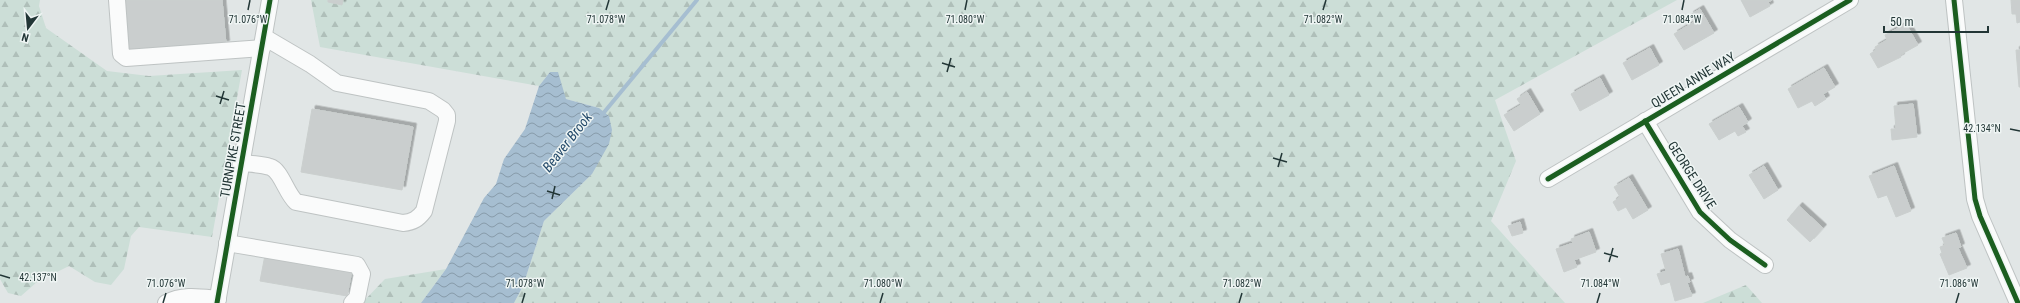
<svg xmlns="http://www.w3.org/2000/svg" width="2020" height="303" viewBox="0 0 2020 303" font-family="'Roboto Condensed',sans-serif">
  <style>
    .forest { fill: url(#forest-firs) }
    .water { fill: url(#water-waves) }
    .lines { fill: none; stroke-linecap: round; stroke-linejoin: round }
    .stream { stroke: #a6bed1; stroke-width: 4 }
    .building { fill: #cacece; stroke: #cacfce; filter: url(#shadow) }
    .minor-casing { stroke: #bec3c3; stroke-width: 18 }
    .minor { stroke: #fafbfb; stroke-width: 16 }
    .cycleway-casing { stroke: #eff5f4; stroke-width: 8 }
    .cycleway { stroke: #1b5e20; stroke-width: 5 }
    .ticks { fill: none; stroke: #223636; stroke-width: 1.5 }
    .labels { text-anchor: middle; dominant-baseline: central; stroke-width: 3; stroke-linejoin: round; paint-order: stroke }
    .street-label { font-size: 13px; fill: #223636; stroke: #eff5f4 }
    .water-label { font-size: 14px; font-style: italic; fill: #244a6a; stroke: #eff5f4 }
    .ticks-label { font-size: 10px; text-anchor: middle; fill: #223636; stroke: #eff5f4; stroke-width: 3; stroke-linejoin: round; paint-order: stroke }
  </style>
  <defs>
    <pattern id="forest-firs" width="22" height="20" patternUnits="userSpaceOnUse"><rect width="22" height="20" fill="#ccded7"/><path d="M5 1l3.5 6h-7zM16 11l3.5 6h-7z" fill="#afbfb9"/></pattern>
    <pattern id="water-waves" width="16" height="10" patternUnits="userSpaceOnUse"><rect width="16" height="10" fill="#a6bed1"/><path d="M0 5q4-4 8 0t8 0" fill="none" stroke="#879baa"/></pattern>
    <filter id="shadow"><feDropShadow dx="3.5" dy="-3.5" stdDeviation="0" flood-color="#0004"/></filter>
  </defs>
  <rect width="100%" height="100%" fill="#e1e6e6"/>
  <g class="forest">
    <path d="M0 0H40L39 6 46 28 107 71 149 76 242 70 212 237 139 227 131 236 124 269 111 285 95 282 69 266 37 282 21 296 8 293 0 279Z"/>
    <path d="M311 0H1677L1495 100 1516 161 1491 221 1565 303H514L523 286 544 221 592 174 599 108 566 99 550 72 539 86 320 47Z"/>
    <path d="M446 269 421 303H362L385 279Z"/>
    <path d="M1746 285 1762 303H1703Z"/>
  </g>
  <path class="water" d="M550 72H558L566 99 599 108 609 116 612 130 609 144 592 174 544 221 523 286 514 303H421L446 269 484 198 496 184 504 159 525 129 539 86Z"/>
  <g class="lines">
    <path class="stream" d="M601 116 697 0"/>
  </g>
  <g class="building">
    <path d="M120 0H222L226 44 124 52Z"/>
    <path d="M328 0H343L342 5 328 2Z"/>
    <path d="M1741 0H1772L1768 2 1770 6 1750 17Z"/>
    <path d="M2011 0H2020V22L2017 23 2016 14H2012Z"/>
    <path d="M1700 9 1714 33 1684 50 1674 34 1694 22 1690 15Z"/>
    <path d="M1906 24 1918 45 1900 55 1901 57 1878 68 1870 54 1876 50 1875 47 1887 40 1885 35Z"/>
    <path d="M1650 48 1659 65 1632 80 1623 63Z"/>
    <path d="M2016 50H2020V87H2019Z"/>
    <path d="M1824 68 1835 87 1823 94 1826 99 1815 106 1812 101 1798 108 1788 89Z"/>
    <path d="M1600 78 1609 95 1580 111 1571 94Z"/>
    <path d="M1527 92 1540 114 1514 131 1504 115 1521 105 1517 99Z"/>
    <path d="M1913 104 1917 137 1892 140 1891 129H1896L1894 106Z"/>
    <path d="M1739 107 1748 122 1742 126 1746 132 1738 136 1735 131 1719 140 1709 124Z"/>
    <path d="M312 109 413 127 402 190 301 172Z"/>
    <path d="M1764 166 1778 190 1764 199 1749 175Z"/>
    <path d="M1894 166 1911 211 1896 217 1887 195 1878 198 1869 176Z"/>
    <path d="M1629 178 1648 210 1633 219 1626 207 1618 211 1613 202 1620 197 1614 187Z"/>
    <path d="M1799 206 1823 228 1810 242 1787 220Z"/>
    <path d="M1520 222 1523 233 1512 236 1508 226Z"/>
    <path d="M1589 232 1596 252 1574 260 1577 267 1564 272 1556 249 1573 243 1571 239Z"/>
    <path d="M1956 233 1961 247 1958 248 1967 268 1949 275 1940 254 1942 253 1940 247 1945 245 1942 238Z"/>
    <path d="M1678 249 1685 277 1688 276 1690 282 1687 283 1692 296 1675 301 1670 282 1661 285 1657 274 1666 271 1661 254Z"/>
    <path d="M265 255 352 270 347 296 260 281Z"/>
  </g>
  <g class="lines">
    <g class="minor-casing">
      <g id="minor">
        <path d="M117 0 121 54 126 58 262 48"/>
        <path d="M1954 0 1975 199 1980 216 2018 303"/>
        <path d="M1645 121 1700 212 1730 240 1765 265"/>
        <path d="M241 163C251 164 261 164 270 167 281 170 286 193 296 202L403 223C413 222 418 219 424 211L447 121V115L443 110 429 101 337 83 310 64 264 37"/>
        <path d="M1548 179 1850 0"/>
        <path d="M227 243 357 265 362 274 357 298 352 303"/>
        <path d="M166 303C183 294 199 297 218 299"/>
        <path d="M217 303 270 0"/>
      </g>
    </g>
    <use href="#minor" class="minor"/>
    <g class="cycleway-casing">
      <g id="cycleway">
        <path d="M1954 0 1975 199 1980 216 2018 303"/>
        <path d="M1645 121 1700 212 1730 240 1765 265"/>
        <path d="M1548 179 1850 0"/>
        <path d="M217 303 270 0"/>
      </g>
    </g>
    <use href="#cycleway" class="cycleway"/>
  </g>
  <path class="ticks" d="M248 10 250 0M606 10 609 0M965 10 967 0M1323 10 1326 0M1682 10 1684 0M942 63 955 67M947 72 951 58M216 96 229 100M220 104 224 91M2010 129 2020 131M1273 158 1287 162M1278 167 1282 153M547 191 560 195M552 199 555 186M1604 253 1618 257M1609 262 1613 248M0 275 10 278M163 303 166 293M522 303 525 293M880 303 883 293M1239 303 1242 293M1597 303 1600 293M1956 303 1959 293"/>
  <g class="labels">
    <g class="street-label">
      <text transform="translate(1693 80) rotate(-31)">QUEEN ANNE WAY</text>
      <text transform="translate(233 150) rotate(-80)">TURNPIKE STREET</text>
      <text transform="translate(1692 175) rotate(57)">GEORGE DRIVE</text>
    </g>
    <g class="water-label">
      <text transform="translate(567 142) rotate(-52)">Beaver Brook</text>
    </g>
  </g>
  <g class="ticks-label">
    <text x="248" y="23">71.076°W</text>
    <text x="606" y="23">71.078°W</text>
    <text x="965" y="23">71.080°W</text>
    <text x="1323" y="23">71.082°W</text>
    <text x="1682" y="23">71.084°W</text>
    <text x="1982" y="132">42.134°N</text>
    <text x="38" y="281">42.137°N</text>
    <text x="166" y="287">71.076°W</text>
    <text x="525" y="287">71.078°W</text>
    <text x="883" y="287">71.080°W</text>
    <text x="1242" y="287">71.082°W</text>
    <text x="1600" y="287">71.084°W</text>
    <text x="1959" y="287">71.086°W</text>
  </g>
  <g transform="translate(28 28) rotate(196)" stroke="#eff5f4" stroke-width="3" paint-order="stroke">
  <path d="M0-3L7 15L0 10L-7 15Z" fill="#223636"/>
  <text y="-6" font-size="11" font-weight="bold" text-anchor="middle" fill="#223636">N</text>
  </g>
  <path d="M1884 26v6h104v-6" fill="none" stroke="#223636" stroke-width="2"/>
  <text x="1890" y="26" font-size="12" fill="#223636" stroke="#eff5f4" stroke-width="3" paint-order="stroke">50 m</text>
</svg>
